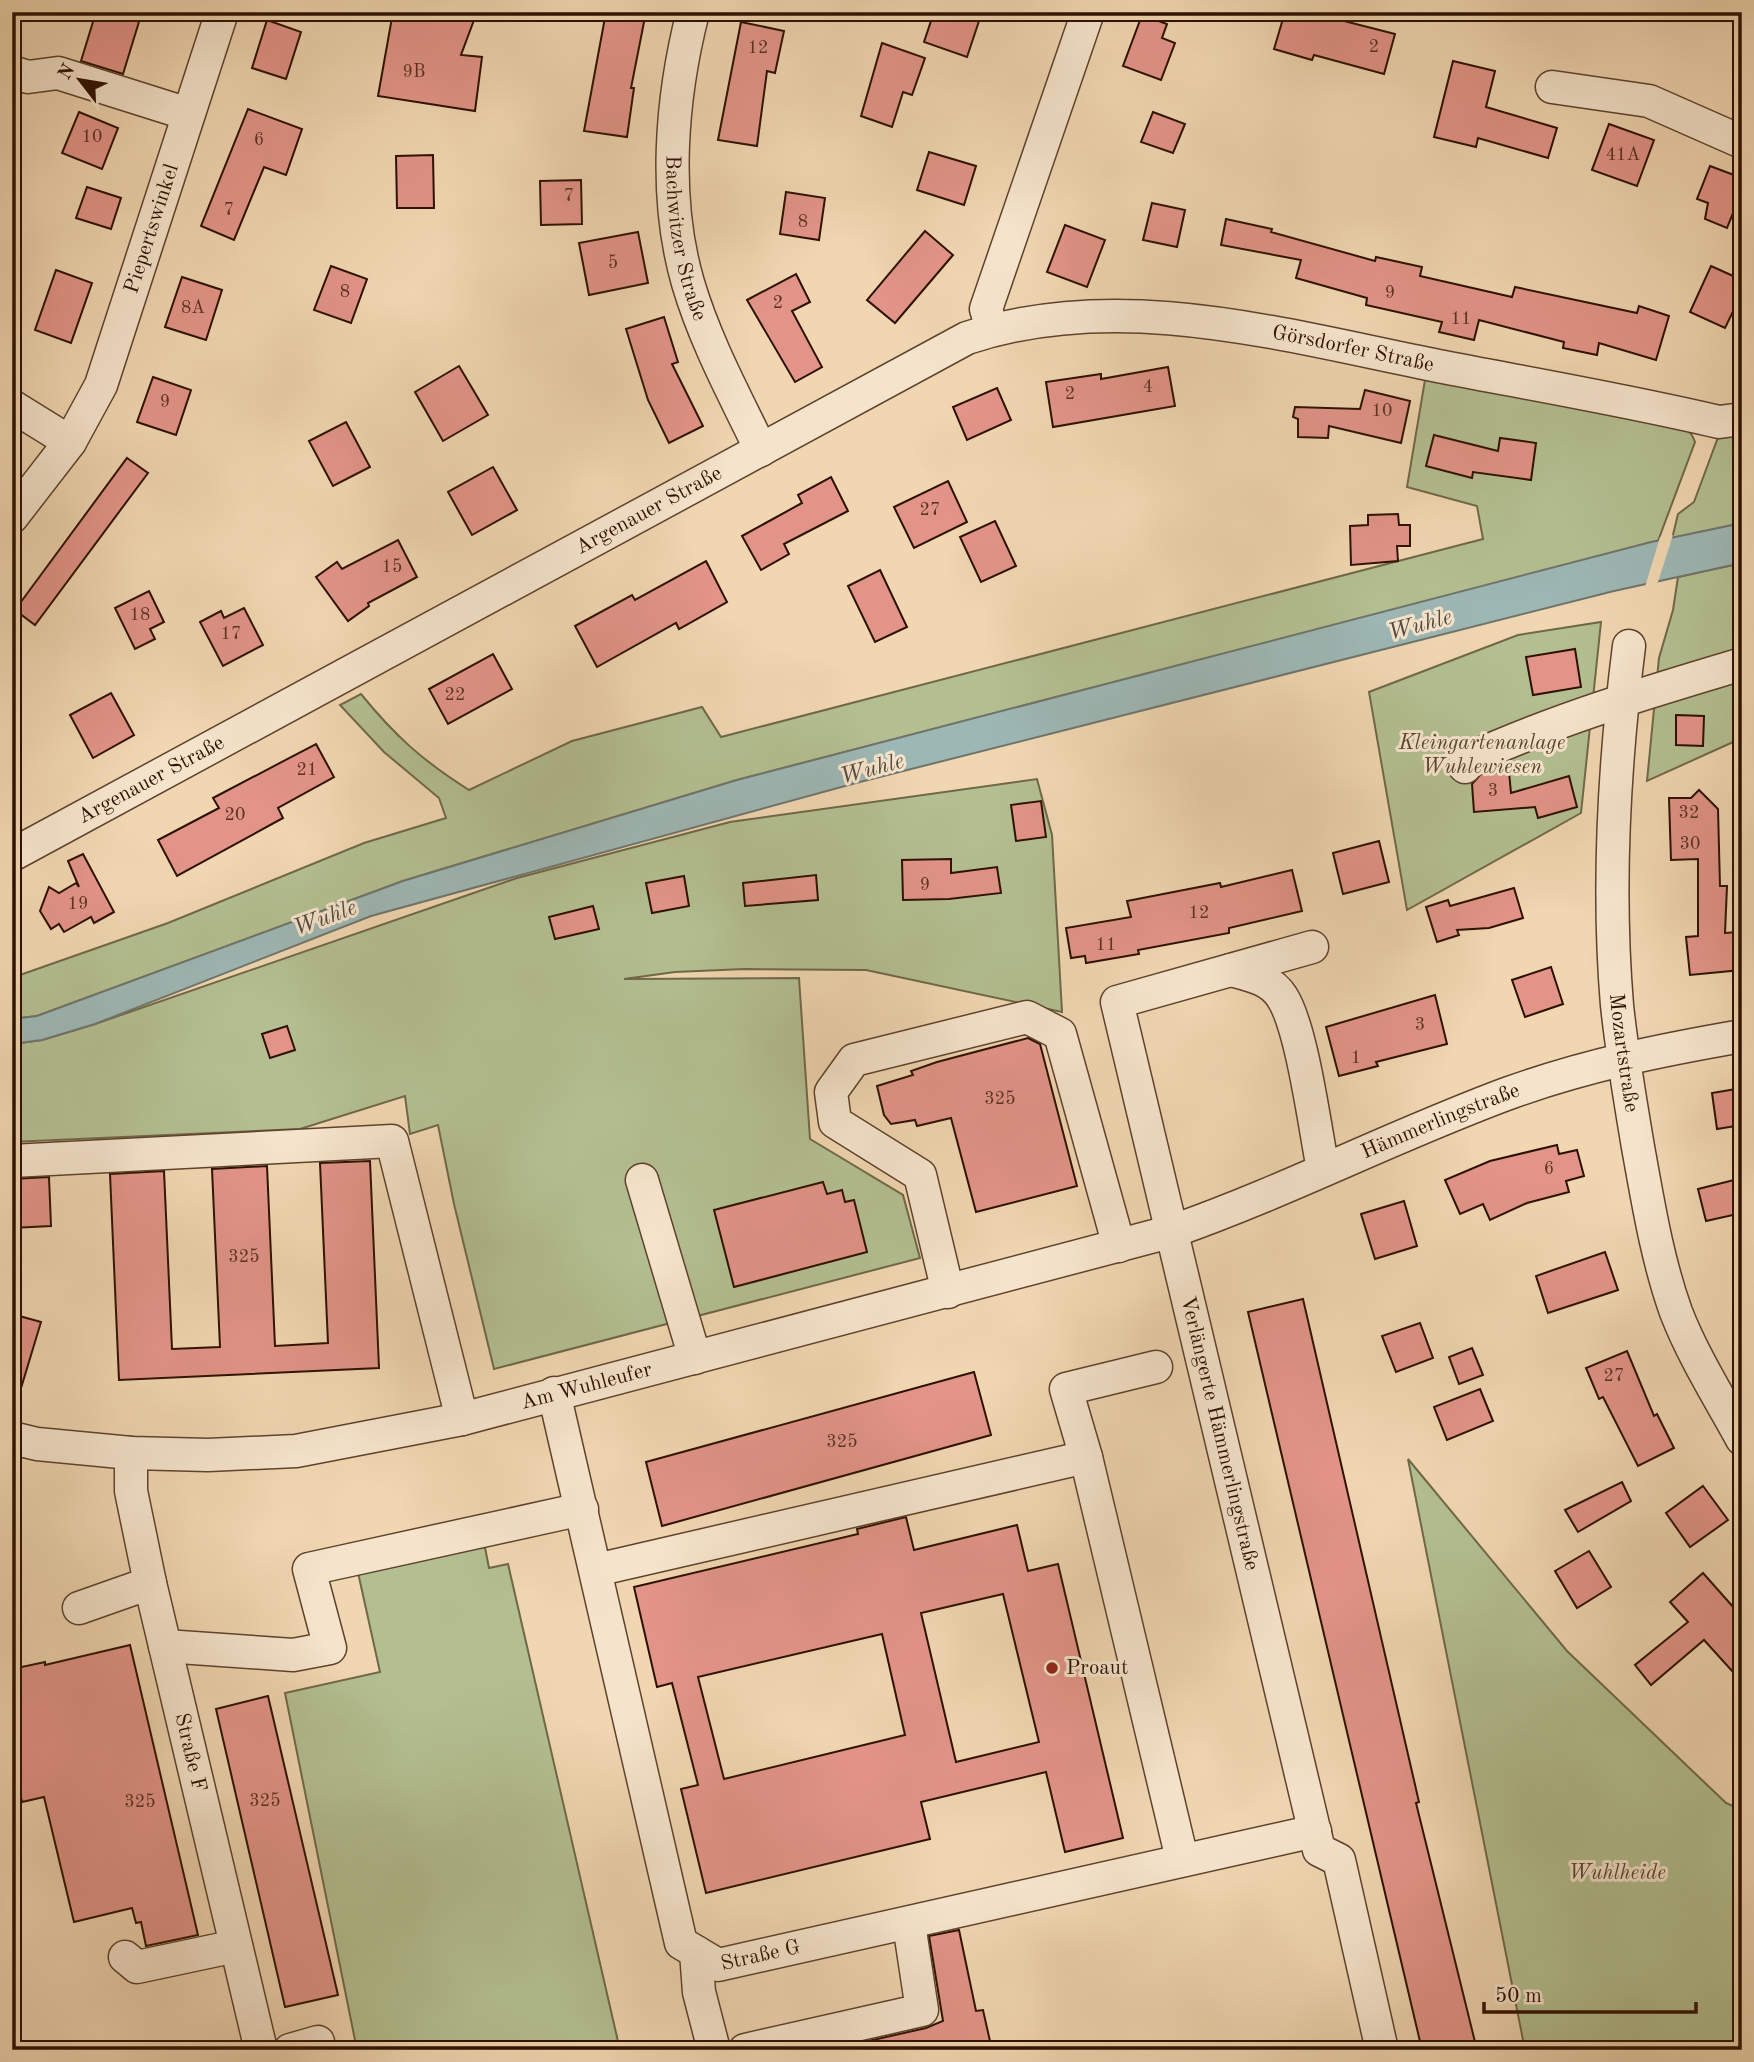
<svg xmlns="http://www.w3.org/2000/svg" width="1754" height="2062" viewBox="0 0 1754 2062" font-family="'Old Standard TT',serif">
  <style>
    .green { fill: #b3bf91; stroke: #706848; stroke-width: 2 }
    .water { fill: #9db7b4; stroke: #70756c; stroke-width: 2 }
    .pier { fill: #f0d6b1 }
    .building { fill: #e29488; stroke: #2d1100; stroke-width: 2; fill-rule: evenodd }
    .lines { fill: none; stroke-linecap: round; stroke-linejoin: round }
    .minor-casing { stroke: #5e422c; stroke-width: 35 }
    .minor { stroke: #f5e4cc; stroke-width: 32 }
    .poi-dot { fill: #8f2418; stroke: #f5e4cc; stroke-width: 2.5 }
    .labels { text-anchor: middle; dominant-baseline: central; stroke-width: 6; stroke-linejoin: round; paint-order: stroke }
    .number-label { font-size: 18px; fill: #5a3222 }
    .street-label { font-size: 21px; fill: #2d1100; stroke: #f5e4cc }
    .park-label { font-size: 21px; font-style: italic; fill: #55452c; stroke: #f5e4cc }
    .poi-label { font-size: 21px; fill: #2d1100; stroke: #f5e4cc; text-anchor: start }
    .water-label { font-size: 23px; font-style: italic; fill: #544b3f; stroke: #f5e4cc }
  </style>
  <rect width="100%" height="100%" fill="#f0d6b1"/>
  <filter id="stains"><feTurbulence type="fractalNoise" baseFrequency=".00286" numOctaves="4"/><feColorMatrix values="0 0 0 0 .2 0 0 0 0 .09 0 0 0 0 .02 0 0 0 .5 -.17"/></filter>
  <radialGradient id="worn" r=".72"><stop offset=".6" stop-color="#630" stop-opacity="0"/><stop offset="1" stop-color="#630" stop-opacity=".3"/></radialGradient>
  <g class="green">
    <path d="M1425 380 1666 418C1679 424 1690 427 1695 442L1658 541 737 780 403 881 37 1016 12 1019V961L20 975 168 923 364 843 446 818 439 798 384 752 340 705 361 694C395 736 423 761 469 790L572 741 702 707 721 737 1483 539 1477 506 1407 487Z"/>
    <path d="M1742 424V523L1672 539 1678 514 1694 502 1717 440 1725 432Z"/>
    <path d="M1742 563V738L1647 781 1659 658 1673 610 1678 577Z"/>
    <path d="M1601 622 1581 813 1407 910 1369 692 1518 635Z"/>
    <path d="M1037 779 1052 835 1062 1012 866 970 745 969 675 972 624 979 799 978 810 1139 903 1195 920 1258 494 1369 454 1204 438 1125 410 1134 405 1096 300 1129 12 1142V1044L42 1040 95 1024 517 878 730 822Z"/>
    <path d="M1408 1459 1567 1651 1726 1803 1742 1810V2050H1525Z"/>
    <path d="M482 1532 489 1568 508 1564 620 2050H357L285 1693 380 1672 355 1559Z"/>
  </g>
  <path class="water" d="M1742 523V563L1614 591 856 783 371 916 95 1024 42 1040 12 1044V1019L37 1016 403 881 737 780 1651 542Z"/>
  <path class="pier" d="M1673 535 1657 585 1645 587 1660 537Z"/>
  <g class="building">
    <path d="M96 12H142L123 74 81 61Z"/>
    <path d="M393 12H477L461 55 482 57 475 111 378 96Z"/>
    <path d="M606 12H646L631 88H634L627 137 584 131Z"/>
    <path d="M934 12H982L967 57 924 42Z"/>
    <path d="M1285 12H1309L1395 34 1384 74 1314 55 1312 60 1274 49Z"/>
    <path d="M1142 15 1167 24 1162 38 1175 43 1161 80 1123 66Z"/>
    <path d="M267 20 301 32 286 79 252 68Z"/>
    <path d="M741 22 784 31 775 73 767 71 757 146 718 140Z"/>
    <path d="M882 43 925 58 912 95 903 92 892 127 861 116Z"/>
    <path d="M1453 61 1495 71 1486 107 1557 128 1548 158 1478 138 1476 147 1434 137Z"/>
    <path d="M248 109 302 129 286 175 264 167 234 240 201 226Z"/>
    <path d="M79 112 118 128 102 169 62 153Z"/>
    <path d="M1153 112 1185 124 1173 153 1141 142Z"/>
    <path d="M1609 124 1654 140 1637 186 1592 170Z"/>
    <path d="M929 152 976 166 964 205 917 190Z"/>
    <path d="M433 155 434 208H397L396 156Z"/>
    <path d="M1710 166 1742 178V191L1727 228 1705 219 1708 203 1697 199Z"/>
    <path d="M581 180 582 224 541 225 540 181Z"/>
    <path d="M87 187 121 198 111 229 76 218Z"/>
    <path d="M786 192 825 198 819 240 780 234Z"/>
    <path d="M1152 203 1185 210 1177 247 1143 240Z"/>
    <path d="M1226 219 1272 229 1271 232 1375 261 1376 257 1422 267 1420 276 1512 297 1515 287 1637 313 1639 306 1669 316 1656 360 1599 343 1597 355 1563 348 1564 342 1479 320 1474 340 1439 332 1442 322 1366 305 1367 298 1296 278 1301 260 1221 245Z"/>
    <path d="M1065 225 1105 240 1087 287 1047 272Z"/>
    <path d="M925 231 953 255 895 323 867 300Z"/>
    <path d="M638 232 648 283 589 295 579 243Z"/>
    <path d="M331 266 367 279 351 323 314 310Z"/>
    <path d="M1711 266 1742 280V293L1725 328 1690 312Z"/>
    <path d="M56 270 92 283 71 343 35 330Z"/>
    <path d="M796 274 810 302 792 311 822 367 795 382 747 300Z"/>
    <path d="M182 277 222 290 206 340 165 327Z"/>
    <path d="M664 317 678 362 672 364 703 426 669 443 648 400 626 329Z"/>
    <path d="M459 366 488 415 443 441 415 392Z"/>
    <path d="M1168 367 1175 406 1053 427 1046 382 1101 374V379Z"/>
    <path d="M153 377 191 390 176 435 137 422Z"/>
    <path d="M997 388 1011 420 967 440 953 407Z"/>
    <path d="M1365 390 1410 401 1401 443 1329 426 1328 438 1298 437V419L1293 417 1295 407 1360 409Z"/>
    <path d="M346 422 370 467 333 486 309 441Z"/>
    <path d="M1434 435 1498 451 1500 438 1536 443 1531 480 1473 472 1472 478 1426 466Z"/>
    <path d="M127 458 148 473 35 625 15 610Z"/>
    <path d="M493 467 517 510 472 535 448 492Z"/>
    <path d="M831 477 848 511 784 544 789 554 761 570 742 536 802 503 798 495Z"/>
    <path d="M948 481 967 522 914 548 894 507Z"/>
    <path d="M1398 514 1399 525H1410V546H1397L1398 561 1351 565 1350 526 1368 525V515Z"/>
    <path d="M995 521 1016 566 981 582 960 537Z"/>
    <path d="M398 540 417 577 368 603 369 606 348 621 316 577 337 562 342 569Z"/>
    <path d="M706 561 727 602 679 629 676 623 597 667 575 626 632 595 635 600Z"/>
    <path d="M880 570 907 627 875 642 848 586Z"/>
    <path d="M149 591 164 622 150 629 155 639 135 649 115 608Z"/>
    <path d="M244 608 263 645 223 666 200 622 221 611 224 618Z"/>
    <path d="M1575 649 1581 687 1533 695 1526 657Z"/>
    <path d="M493 654 512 689 448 724 429 689Z"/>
    <path d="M111 693 134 735 93 758 70 715Z"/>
    <path d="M1676 715 1704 716 1703 746 1676 745Z"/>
    <path d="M316 744 334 777 278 808 283 818 177 876 158 840 219 808 213 798Z"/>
    <path d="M1509 772 1511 793 1569 776 1577 807 1538 818 1535 807 1474 812 1472 784 1481 774Z"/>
    <path d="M1699 790 1718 809 1720 886H1727L1725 933 1737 932 1741 970 1690 975 1686 937 1698 936V859L1671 860 1669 798H1691Z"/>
    <path d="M1041 801 1046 837 1016 841 1011 805Z"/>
    <path d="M1379 841 1389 882 1343 894 1333 853Z"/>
    <path d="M83 854 114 912 94 923 91 917 64 932 59 924 51 929 40 911 49 887 59 893 76 883 79 887 68 861Z"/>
    <path d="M951 859V873L997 867 1001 893 949 899 903 900 902 860Z"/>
    <path d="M1292 870 1302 911 1229 928V933L1138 950 1139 954 1086 963 1085 956 1071 958 1066 928 1131 917 1127 901 1220 883 1221 887Z"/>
    <path d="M816 875 818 900 745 906 743 883Z"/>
    <path d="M684 876 689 906 652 913 646 883Z"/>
    <path d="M1514 888 1523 918 1489 928 1457 930 1459 935 1437 942 1426 907 1448 900 1450 906Z"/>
    <path d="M593 906 599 929 555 939 549 917Z"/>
    <path d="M1551 967 1563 1004 1525 1017 1512 980Z"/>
    <path d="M1435 995 1447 1044 1376 1062 1378 1066 1339 1076 1326 1027Z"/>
    <path d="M287 1026 295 1050 270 1058 262 1034Z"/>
    <path d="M1028 1038 1040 1044 1077 1186 976 1212 951 1118 917 1126 915 1120 891 1124 884 1115 877 1086 913 1075 911 1071 937 1062Z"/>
    <path d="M1742 1088V1125L1717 1129 1712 1093Z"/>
    <path d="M1557 1145 1559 1154 1577 1150 1584 1176 1566 1181 1569 1192 1527 1203 1490 1220 1483 1204 1460 1214 1445 1180 1490 1161Z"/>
    <path d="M370 1161 379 1368 119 1380 110 1174 164 1171 172 1349 220 1347 212 1169 267 1166 275 1346 328 1343 320 1163Z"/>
    <path d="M49 1177 51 1226 12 1228V1179Z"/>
    <path d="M1742 1178V1213L1706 1221 1698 1189Z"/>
    <path d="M823 1182 827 1194 842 1190 845 1202 854 1200 867 1252 734 1287 714 1210Z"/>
    <path d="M1404 1201 1417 1246 1375 1259 1361 1214Z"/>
    <path d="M1605 1252 1618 1290 1548 1313 1536 1276Z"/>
    <path d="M1303 1299 1419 1802 1416 1803 1477 2050H1422L1248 1312Z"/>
    <path d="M12 1314 41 1322 18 1398 12 1397Z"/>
    <path d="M1420 1323 1433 1358 1396 1372 1382 1336Z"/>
    <path d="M1472 1348 1483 1375 1459 1384 1449 1357Z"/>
    <path d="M1627 1351 1654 1416 1657 1414 1674 1448 1638 1466 1603 1397 1599 1399 1586 1368Z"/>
    <path d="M974 1372 991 1435 662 1526 646 1462Z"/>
    <path d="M1480 1389 1493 1421 1447 1440 1434 1407Z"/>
    <path d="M1622 1482 1631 1501 1578 1532 1565 1510Z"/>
    <path d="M1703 1486 1728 1520 1690 1547 1666 1513Z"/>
    <path d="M906 1517 914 1550 1017 1525 1028 1571 1058 1564 1123 1838 1065 1852 1046 1772 921 1802 930 1839 706 1893 681 1789 698 1785 672 1683 657 1687 634 1587 858 1534 857 1529ZM1003 1594 1039 1742 956 1762 921 1613ZM882 1634 905 1735 724 1779 698 1677Z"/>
    <path d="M1589 1551 1611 1587 1577 1608 1555 1571Z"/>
    <path d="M1703 1573 1742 1617V1682L1704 1640 1651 1685 1635 1665 1688 1622 1670 1602Z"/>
    <path d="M130 1645 198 1935 146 1946 141 1922 136 1923 132 1908 74 1922 44 1797 22 1802 12 1759V1669L45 1662V1665Z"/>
    <path d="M268 1696 338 1995 285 2007 216 1709Z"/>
    <path d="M959 1930 976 2011 983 2010 992 2050H856L855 2044 926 2028 943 2021 929 1936Z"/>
  </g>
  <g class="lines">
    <g class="minor-casing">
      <g id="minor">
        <path id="s1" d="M693 12C671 98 663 197 688 283 705 341 735 396 761 450"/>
        <path d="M12 72 28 77 58 73 188 114"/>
        <path d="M1552 87 1649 101 1742 142"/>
        <path d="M992 329 986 309 1088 12"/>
        <path d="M12 406 70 442"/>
        <path id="s2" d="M12 517 70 442 101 385 222 12"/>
        <path id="s3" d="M1629 646C1614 765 1607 886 1617 1005 1622 1053 1630 1100 1638 1147 1648 1202 1657 1259 1676 1312 1693 1356 1719 1397 1742 1439"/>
        <path d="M1465 767V761C1554 720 1648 692 1742 664"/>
        <path id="s4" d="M12 855 967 338C1120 287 1286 336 1438 366 1531 384 1626 400 1719 422L1742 419"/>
        <path id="s5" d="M1312 947 1117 1002 1319 1850 1339 1860 1382 2050"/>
        <path d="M1231 970C1250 975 1271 979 1282 997 1302 1027 1315 1129 1323 1169"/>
        <path d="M12 1161 392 1141 462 1419"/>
        <path d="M642 1180 695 1358"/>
        <path d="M948 1292 920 1175 835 1122 831 1092 854 1060 1027 1017 1060 1034 1119 1246"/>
        <path id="s6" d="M554 1393 681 1943 718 1965 1315 1831"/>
        <path id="s7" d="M12 1438 37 1444 131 1453 208 1455 296 1451 462 1419 1173 1231C1287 1191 1395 1135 1509 1093 1587 1065 1661 1050 1742 1036"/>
        <path id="s8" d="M131 1453V1491L150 1583 261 2050"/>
        <path d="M1086 1457 1066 1389 1156 1367"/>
        <path d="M596 1570 1086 1457 1182 1859"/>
        <path d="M79 1608 150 1583"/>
        <path d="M165 1646 293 1655 330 1648 309 1569 582 1509"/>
        <path d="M696 1952 699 1992 714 2050"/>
        <path d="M125 1957 137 1967 236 1946"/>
        <path d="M290 2050 318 2042"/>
        <path d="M745 2050 922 2010 909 1924"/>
      </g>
    </g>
    <use href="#minor" class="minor"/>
  </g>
  <circle class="poi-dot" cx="1052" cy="1668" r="7"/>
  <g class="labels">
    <g class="number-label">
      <text x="1374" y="47">2</text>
      <text x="758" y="48">12</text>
      <text x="414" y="72">9B</text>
      <text x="92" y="137">10</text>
      <text x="259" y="140">6</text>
      <text x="1623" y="155">41A</text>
      <text x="569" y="196">7</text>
      <text x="229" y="210">7</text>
      <text x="803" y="222">8</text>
      <text x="613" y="263">5</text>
      <text x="345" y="292">8</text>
      <text x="1390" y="293">9</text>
      <text x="778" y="303">2</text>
      <text x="193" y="308">8A</text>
      <text x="1461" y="319">11</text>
      <text x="1148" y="387">4</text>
      <text x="1070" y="394">2</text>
      <text x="165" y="402">9</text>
      <text x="1382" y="411">10</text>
      <text x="930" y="510">27</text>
      <text x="392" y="567">15</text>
      <text x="140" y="615">18</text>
      <text x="231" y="634">17</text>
      <text x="455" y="695">22</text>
      <text x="307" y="770">21</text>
      <text x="1493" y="791">3</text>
      <text x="1689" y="813">32</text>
      <text x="235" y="815">20</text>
      <text x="1690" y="844">30</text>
      <text x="925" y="885">9</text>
      <text x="78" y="904">19</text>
      <text x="1199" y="913">12</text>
      <text x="1106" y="945">11</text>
      <text x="1420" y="1025">3</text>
      <text x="1356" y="1058">1</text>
      <text x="1000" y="1099">325</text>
      <text x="1549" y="1169">6</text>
      <text x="244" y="1257">325</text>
      <text x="1614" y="1376">27</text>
      <text x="842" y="1442">325</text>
      <text x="265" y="1801">325</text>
      <text x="140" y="1802">325</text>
    </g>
    <g class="street-label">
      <text stroke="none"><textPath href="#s2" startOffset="324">Piepertswinkel</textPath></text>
      <text stroke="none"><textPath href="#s1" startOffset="229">Bachwitzer Straße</textPath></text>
      <text stroke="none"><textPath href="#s4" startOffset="1477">Görsdorfer Straße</textPath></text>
      <text stroke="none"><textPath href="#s4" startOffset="724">Argenauer Straße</textPath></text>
      <text stroke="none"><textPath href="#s4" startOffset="158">Argenauer Straße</textPath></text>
      <text stroke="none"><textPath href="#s3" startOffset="408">Mozartstraße</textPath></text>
      <text stroke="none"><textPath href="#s7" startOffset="1479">Hämmerlingstraße</textPath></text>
      <text stroke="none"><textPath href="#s7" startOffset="583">Am Wuhleufer</textPath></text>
      <text stroke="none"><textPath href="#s5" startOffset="646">Verlängerte Hämmerlingstraße</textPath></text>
      <text stroke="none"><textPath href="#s8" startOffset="306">Straße F</textPath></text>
      <text stroke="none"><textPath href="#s6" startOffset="651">Straße G</textPath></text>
    </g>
    <g class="park-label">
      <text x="1482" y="743">Kleingartenanlage<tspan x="1482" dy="24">Wuhlewiesen</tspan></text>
      <text x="1617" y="1873">Wuhlheide</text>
    </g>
    <g class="poi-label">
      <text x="1066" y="1668">Proaut</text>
    </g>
    <g class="water-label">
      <text transform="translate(1420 625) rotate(-15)">Wuhle</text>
      <text transform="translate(872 769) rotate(-15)">Wuhle</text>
      <text transform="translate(325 918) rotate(-20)">Wuhle</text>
    </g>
  </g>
  <rect width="1754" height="2062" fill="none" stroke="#f0d6b1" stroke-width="42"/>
  <rect x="14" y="14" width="1726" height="2034" fill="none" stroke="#2d1100" stroke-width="3.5"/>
  <rect x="21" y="21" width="1712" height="2020" fill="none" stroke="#2d1100" stroke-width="2"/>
  <g transform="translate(80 80) rotate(301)" stroke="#f5e4cc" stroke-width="5" paint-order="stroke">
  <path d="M0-5L12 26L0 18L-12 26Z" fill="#2d1100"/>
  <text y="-10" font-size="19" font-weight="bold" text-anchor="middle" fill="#2d1100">N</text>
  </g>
  <path d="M1484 2002v10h212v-10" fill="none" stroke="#2d1100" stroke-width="3.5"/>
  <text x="1495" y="2002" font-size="21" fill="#2d1100" stroke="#f5e4cc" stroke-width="5" paint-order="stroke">50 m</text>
  <rect width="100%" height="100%" filter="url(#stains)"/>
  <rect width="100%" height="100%" fill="url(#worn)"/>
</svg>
